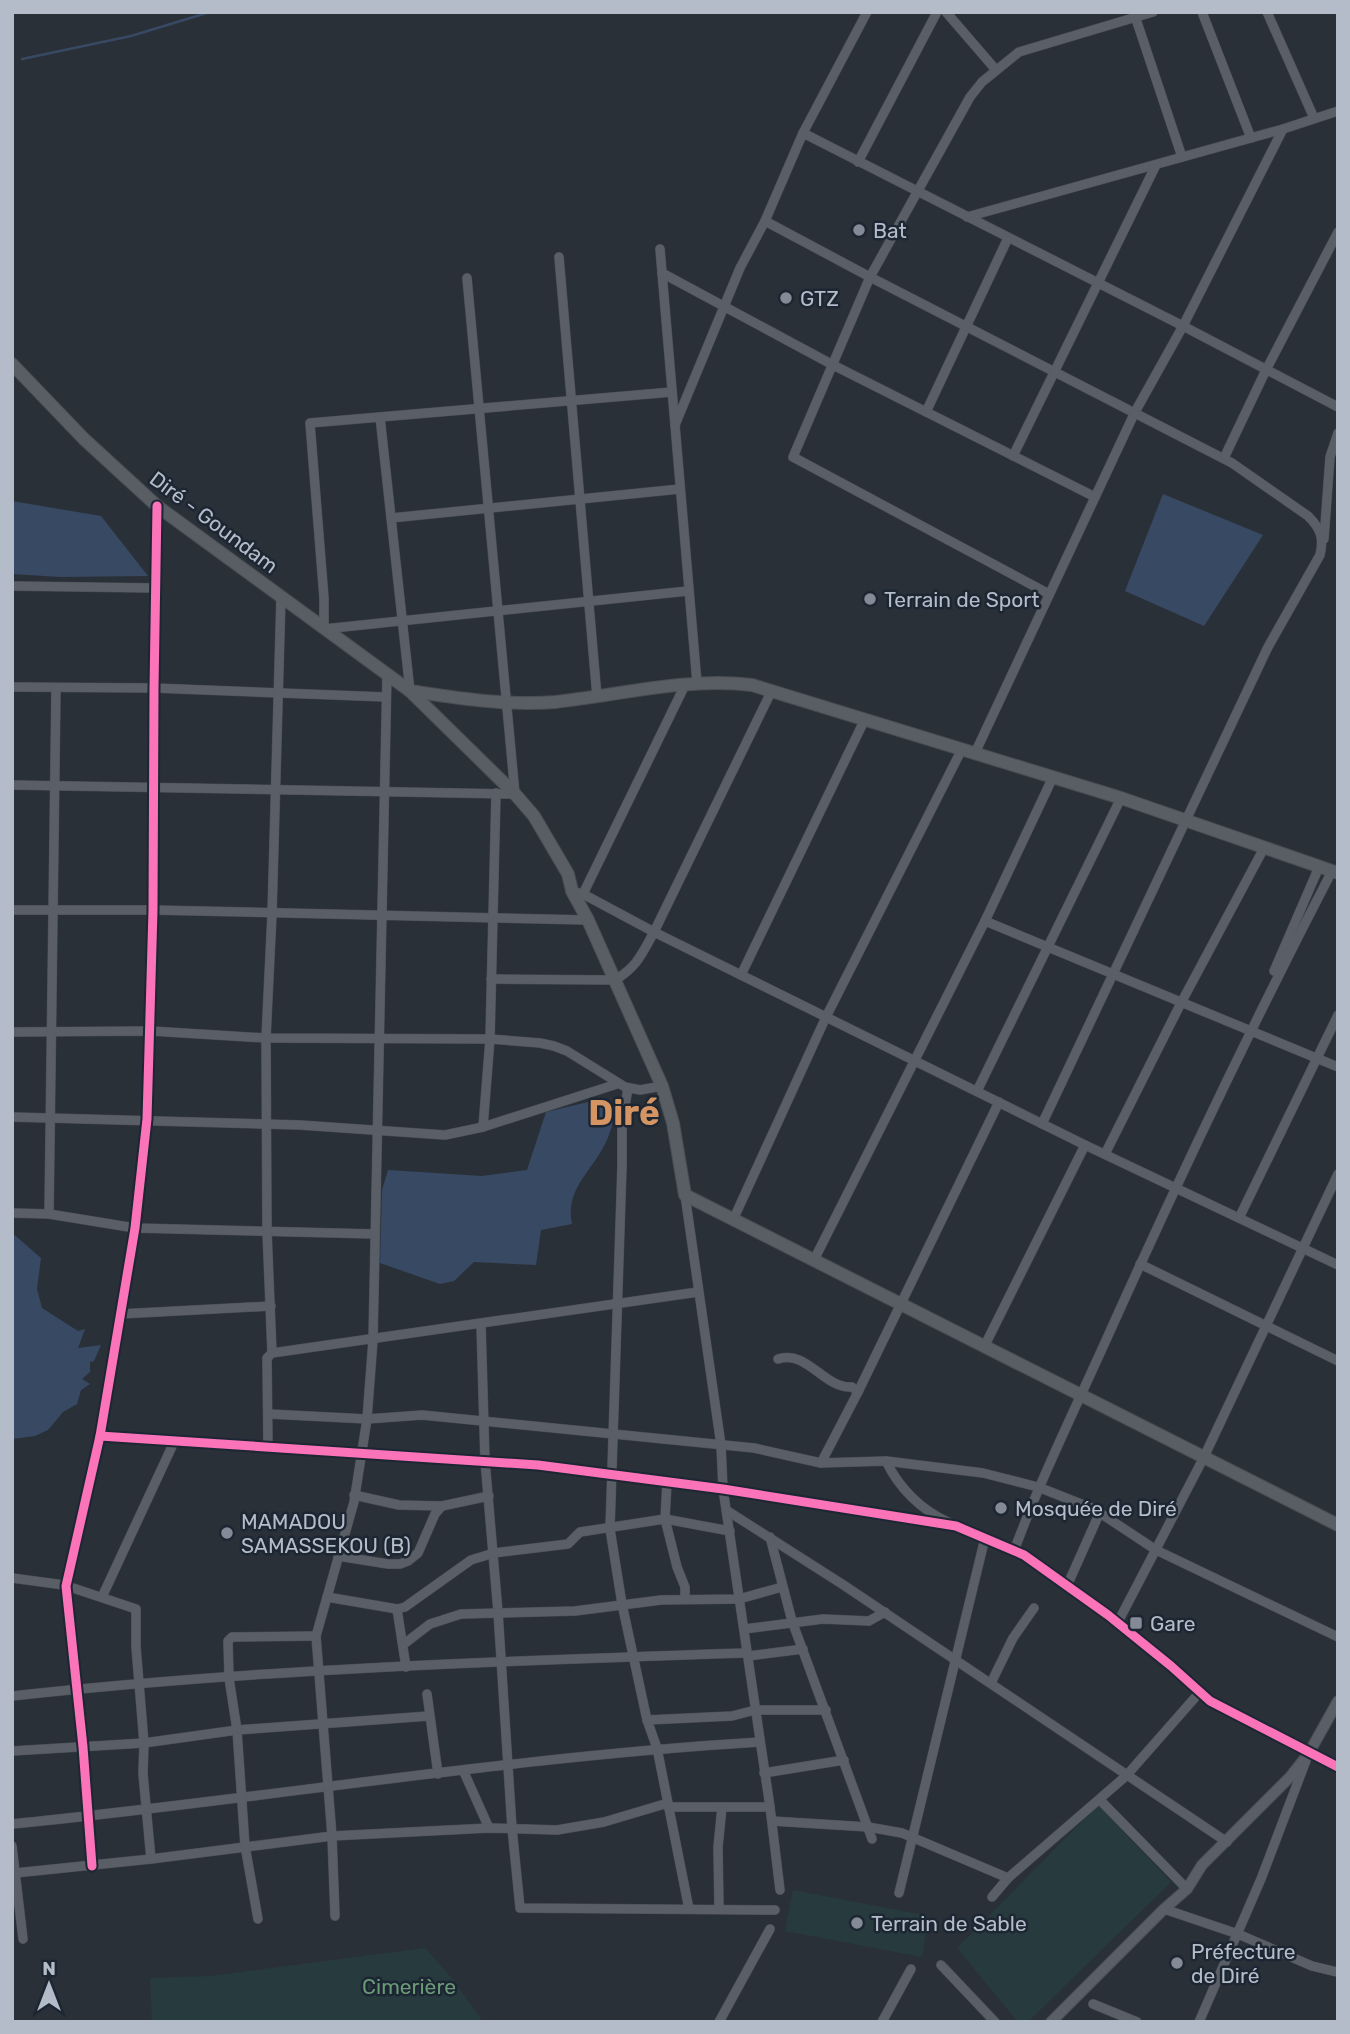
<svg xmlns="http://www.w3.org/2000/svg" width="1350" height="2034" viewBox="0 0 1350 2034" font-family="Rubik,sans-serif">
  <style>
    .green { fill: #273a3e }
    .water { fill: #384963 }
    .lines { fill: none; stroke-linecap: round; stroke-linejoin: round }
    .stream { stroke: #384963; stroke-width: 2.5 }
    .minor-casing { stroke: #484c53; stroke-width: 10 }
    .tertiary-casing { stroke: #484c53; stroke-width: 12 }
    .secondary-casing { stroke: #484c53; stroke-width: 14 }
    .minor { stroke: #5a5e66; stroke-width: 9 }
    .tertiary { stroke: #5a5e66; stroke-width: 10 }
    .secondary { stroke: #595d64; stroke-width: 12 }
    .cycleway-casing { stroke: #1d2633; stroke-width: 13 }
    .cycleway { stroke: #fb73b8; stroke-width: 9 }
    .poi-dot { fill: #848b96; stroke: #1d2633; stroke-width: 2.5 }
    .labels { text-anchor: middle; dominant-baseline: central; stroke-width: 5; stroke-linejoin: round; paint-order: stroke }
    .poi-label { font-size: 21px; fill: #b4bcc9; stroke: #1d2633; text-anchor: start }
    .street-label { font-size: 21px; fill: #b4bcc9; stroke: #1d2633 }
    .park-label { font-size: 21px; fill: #6b9a76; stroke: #1d2633 }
    .town-label { font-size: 35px; font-weight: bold; fill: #d59563; stroke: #1d2633 }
  </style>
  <rect width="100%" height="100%" fill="#2a3038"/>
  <g class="green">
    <path d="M1098 1805 1171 1882 1028 2022H1018L957 1948Z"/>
    <path d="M793 1890 929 1916 922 1957 785 1931Z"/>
    <path d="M425 1948 451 1977 483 2022H152L150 1978 209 1976Z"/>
  </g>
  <g class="water">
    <path d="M1163 494 1263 535 1204 626 1125 591Z"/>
    <path d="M12 501 101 516 148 576 60 577 12 574Z"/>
    <path d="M605 1098 616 1110C613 1121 610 1136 604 1146 590 1173 565 1190 572 1224L541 1230 536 1265 474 1262 454 1281 440 1284 380 1263 382 1190 388 1170 482 1176 527 1170 546 1112Z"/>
    <path d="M12 1233 41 1258 37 1289 42 1308 78 1331 85 1329 78 1348 101 1345 94 1361 90 1362V1372L82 1379 90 1384 81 1390 77 1404 63 1412 48 1430 35 1436 12 1439Z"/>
  </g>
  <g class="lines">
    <path class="stream" d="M22 59 131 36 210 12"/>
    <g class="minor-casing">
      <g id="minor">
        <path d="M946 12 996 70"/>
        <path d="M1202 12 1251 138"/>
        <path d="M1267 12 1314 118"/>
        <path d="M1134 13 1182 157"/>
        <path d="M803 133 1183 326 1338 407"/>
        <path d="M858 162 937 12"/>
        <path d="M967 217 1283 129 1338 111"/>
        <path d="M765 221 870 277 1232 463 1308 516C1321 529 1324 538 1320 555L1268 647 1042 1124"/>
        <path d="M660 249 697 683"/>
        <path d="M559 257 597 697"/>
        <path d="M662 273 833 365 1095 497"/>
        <path d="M672 392 310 423 324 598V629L688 591"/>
        <path d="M926 412 1008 238"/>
        <path d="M380 417 410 691"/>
        <path d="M675 425 740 268 765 221 803 133 867 12"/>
        <path d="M1013 456 1156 165"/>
        <path d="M1224 458 1266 370 1338 232"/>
        <path d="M391 518 680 489"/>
        <path d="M1324 539 1330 457 1338 433"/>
        <path d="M12 586 155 588"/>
        <path d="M1049 594 793 457 870 277 970 97 982 82 1019 52 1153 12"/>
        <path d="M12 687 154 688 386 697"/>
        <path d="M975 753 1135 412 1183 326 1283 129"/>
        <path d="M12 785 515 794 467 278"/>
        <path d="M572 891 583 894 654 932 1085 1145 1338 1265"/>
        <path d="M583 894 685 685"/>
        <path d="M12 910H153L588 920"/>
        <path d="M985 921 1338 1067"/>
        <path d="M1274 971 1319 867"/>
        <path d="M741 975 865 719"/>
        <path d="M491 979 615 980C637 967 642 954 654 932L772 690"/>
        <path d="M12 1032 151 1031 266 1038 490 1039 540 1043 554 1046 567 1051 625 1087 640 1090 662 1086"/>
        <path d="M628 1088 622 1124V1166L610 1529 622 1604 647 1720 657 1748 689 1909"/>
        <path d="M977 1091 1121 798"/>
        <path d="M12 1117 300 1125 445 1135 483 1127 617 1084"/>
        <path d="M483 1127 490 1039 496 793"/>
        <path d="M1105 1154 1181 1003 1264 848"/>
        <path d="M685 1195 721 1445 723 1489 770 1807 780 1890"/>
        <path d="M12 1213 49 1214 135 1228 375 1234"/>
        <path d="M49 1214 56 688"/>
        <path d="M1239 1218 1338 1015"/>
        <path d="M733 1220 826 1017 962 749"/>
        <path d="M814 1260 985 921 1053 777"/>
        <path d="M1140 1264 1338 1361"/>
        <path d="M120 1314 271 1306"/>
        <path d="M481 1324 485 1461 498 1612 512 1828 520 1908 775 1910"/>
        <path d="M984 1347 1085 1145"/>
        <path d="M272 1353 267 1231 266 1038 272 914 281 597"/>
        <path d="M778 1359C807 1349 824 1389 852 1387L858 1392"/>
        <path d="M269 1414 367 1419 422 1415 754 1448 821 1463 886 1461 983 1473 1038 1487 1094 1509 1156 1550 1338 1637"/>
        <path d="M100 1436 538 1465 723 1489 956 1526 1024 1555 1108 1615 1171 1666 1210 1701 1338 1767"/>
        <path d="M268 1447 267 1358 272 1353 698 1292"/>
        <path d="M886 1461C899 1488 921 1510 948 1522"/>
        <path d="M821 1463 858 1392 999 1102"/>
        <path d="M667 1482 665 1519 677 1567 685 1587V1599"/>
        <path d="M354 1495 399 1505 442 1506"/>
        <path d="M726 1510 842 1584 1227 1842"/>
        <path d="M770 1537 792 1621 872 1839"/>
        <path d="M1014 1551C1041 1478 1075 1409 1107 1338 1178 1180 1252 1025 1332 871"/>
        <path d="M338 1556 388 1564H400L408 1561 418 1553 435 1514 442 1506 489 1496"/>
        <path d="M12 1578 64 1585 136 1609V1647L144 1743 143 1774 151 1859"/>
        <path d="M1067 1586 1100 1512"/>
        <path d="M102 1597 175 1440"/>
        <path d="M327 1597 397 1609 405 1607 471 1560 494 1553 568 1544 580 1532 665 1519 730 1531"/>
        <path d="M397 1609 406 1667"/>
        <path d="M1118 1622 1203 1459 1338 1174"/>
        <path d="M744 1629 823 1619 869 1621 885 1612"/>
        <path d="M404 1644 430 1624 461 1614 575 1611 661 1600 739 1599 782 1587"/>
        <path d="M748 1656 803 1649"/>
        <path d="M991 1683 1013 1638 1034 1608"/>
        <path d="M427 1694 438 1774"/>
        <path d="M12 1696C256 1669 502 1661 747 1653"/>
        <path d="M647 1720 732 1716 755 1710H826"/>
        <path d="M12 1751 144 1743 237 1730 429 1716"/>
        <path d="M463 1770 489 1828"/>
        <path d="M764 1773 844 1760"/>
        <path d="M1100 1800 1187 1889"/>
        <path d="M668 1807H770"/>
        <path d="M772 1821 868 1827 902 1833 1008 1878"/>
        <path d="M12 1824C262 1799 509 1757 760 1742"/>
        <path d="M12 1846 23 1939"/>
        <path d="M92 1866 83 1747 66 1586 100 1436 135 1228 147 1119 153 910 154 688 157 506"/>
        <path d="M15 1873 151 1859 332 1836 489 1828 557 1830 604 1822 668 1803"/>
        <path d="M899 1893 985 1538"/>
        <path d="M992 1897 1008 1878 1126 1776 1199 1693"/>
        <path d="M719 1909 718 1847 722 1807"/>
        <path d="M1164 1909 1238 1934 1312 1966 1337 1972"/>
        <path d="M335 1916 332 1836 316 1636 354 1502 367 1419 373 1340 387 673"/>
        <path d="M258 1919 245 1846 237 1730 229 1678 228 1641 232 1637 316 1636"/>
        <path d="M941 1965 995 2022"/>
        <path d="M1093 2004 1137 2022"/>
        <path d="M719 2022 770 1929"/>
        <path d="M882 2022 911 1969"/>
        <path d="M1199 2022 1261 1879 1307 1758"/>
      </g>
    </g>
    <g class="tertiary-casing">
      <path id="tertiary" d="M1051 2022 1164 1909 1187 1889 1202 1865 1290 1777 1309 1753 1338 1701"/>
    </g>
    <g class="secondary-casing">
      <g id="secondary">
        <path d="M12 364 84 439 157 506 410 691 515 794 534 816 568 874 572 891 588 920 662 1086 673 1123 685 1195 1338 1525"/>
        <path d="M410 691C458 698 506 706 555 702 620 695 687 677 752 685L1121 798 1338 873"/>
      </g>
    </g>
    <use href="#minor" class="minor"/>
    <use href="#tertiary" class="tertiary"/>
    <use href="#secondary" class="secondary"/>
    <g class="cycleway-casing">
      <g id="cycleway">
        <path d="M100 1436 538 1465 723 1489 956 1526 1024 1555 1108 1615 1171 1666 1210 1701 1338 1767"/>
        <path d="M92 1866 83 1747 66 1586 100 1436 135 1228 147 1119 153 910 154 688 157 506"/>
      </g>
    </g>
    <use href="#cycleway" class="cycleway"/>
  </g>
  <g class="poi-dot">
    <circle cx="859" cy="230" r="7"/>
    <circle cx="786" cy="298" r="7"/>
    <circle cx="870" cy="599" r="7"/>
    <circle cx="1001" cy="1508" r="7"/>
    <circle cx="227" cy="1533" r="7"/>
    <rect x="1129" y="1616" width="14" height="14" rx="3.5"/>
    <circle cx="857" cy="1923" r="7"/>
    <circle cx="1177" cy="1963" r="7"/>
  </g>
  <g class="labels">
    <g class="poi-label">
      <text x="873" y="230">Bat</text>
      <text x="800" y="298">GTZ</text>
      <text x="884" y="599">Terrain de Sport</text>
      <text x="1015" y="1508">Mosquée de Diré</text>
      <text x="241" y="1521">MAMADOU<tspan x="241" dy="24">SAMASSEKOU (B)</tspan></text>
      <text x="1150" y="1623">Gare</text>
      <text x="871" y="1923">Terrain de Sable</text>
      <text x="1191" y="1951">Préfecture<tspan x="1191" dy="24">de Diré</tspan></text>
    </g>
    <g class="street-label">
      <text transform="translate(214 522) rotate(37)">Diré - Goundam</text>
    </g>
    <g class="park-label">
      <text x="409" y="1986">Cimerière</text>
    </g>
    <g class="town-label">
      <text x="624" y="1113">Diré</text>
    </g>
  </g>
  <rect width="1350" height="2034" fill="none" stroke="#b4bcc9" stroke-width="28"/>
  <g transform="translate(49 1985)" stroke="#1d2633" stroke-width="5" paint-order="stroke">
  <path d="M0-5L12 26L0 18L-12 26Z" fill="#b4bcc9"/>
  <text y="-10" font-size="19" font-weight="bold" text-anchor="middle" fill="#b4bcc9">N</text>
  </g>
</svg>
